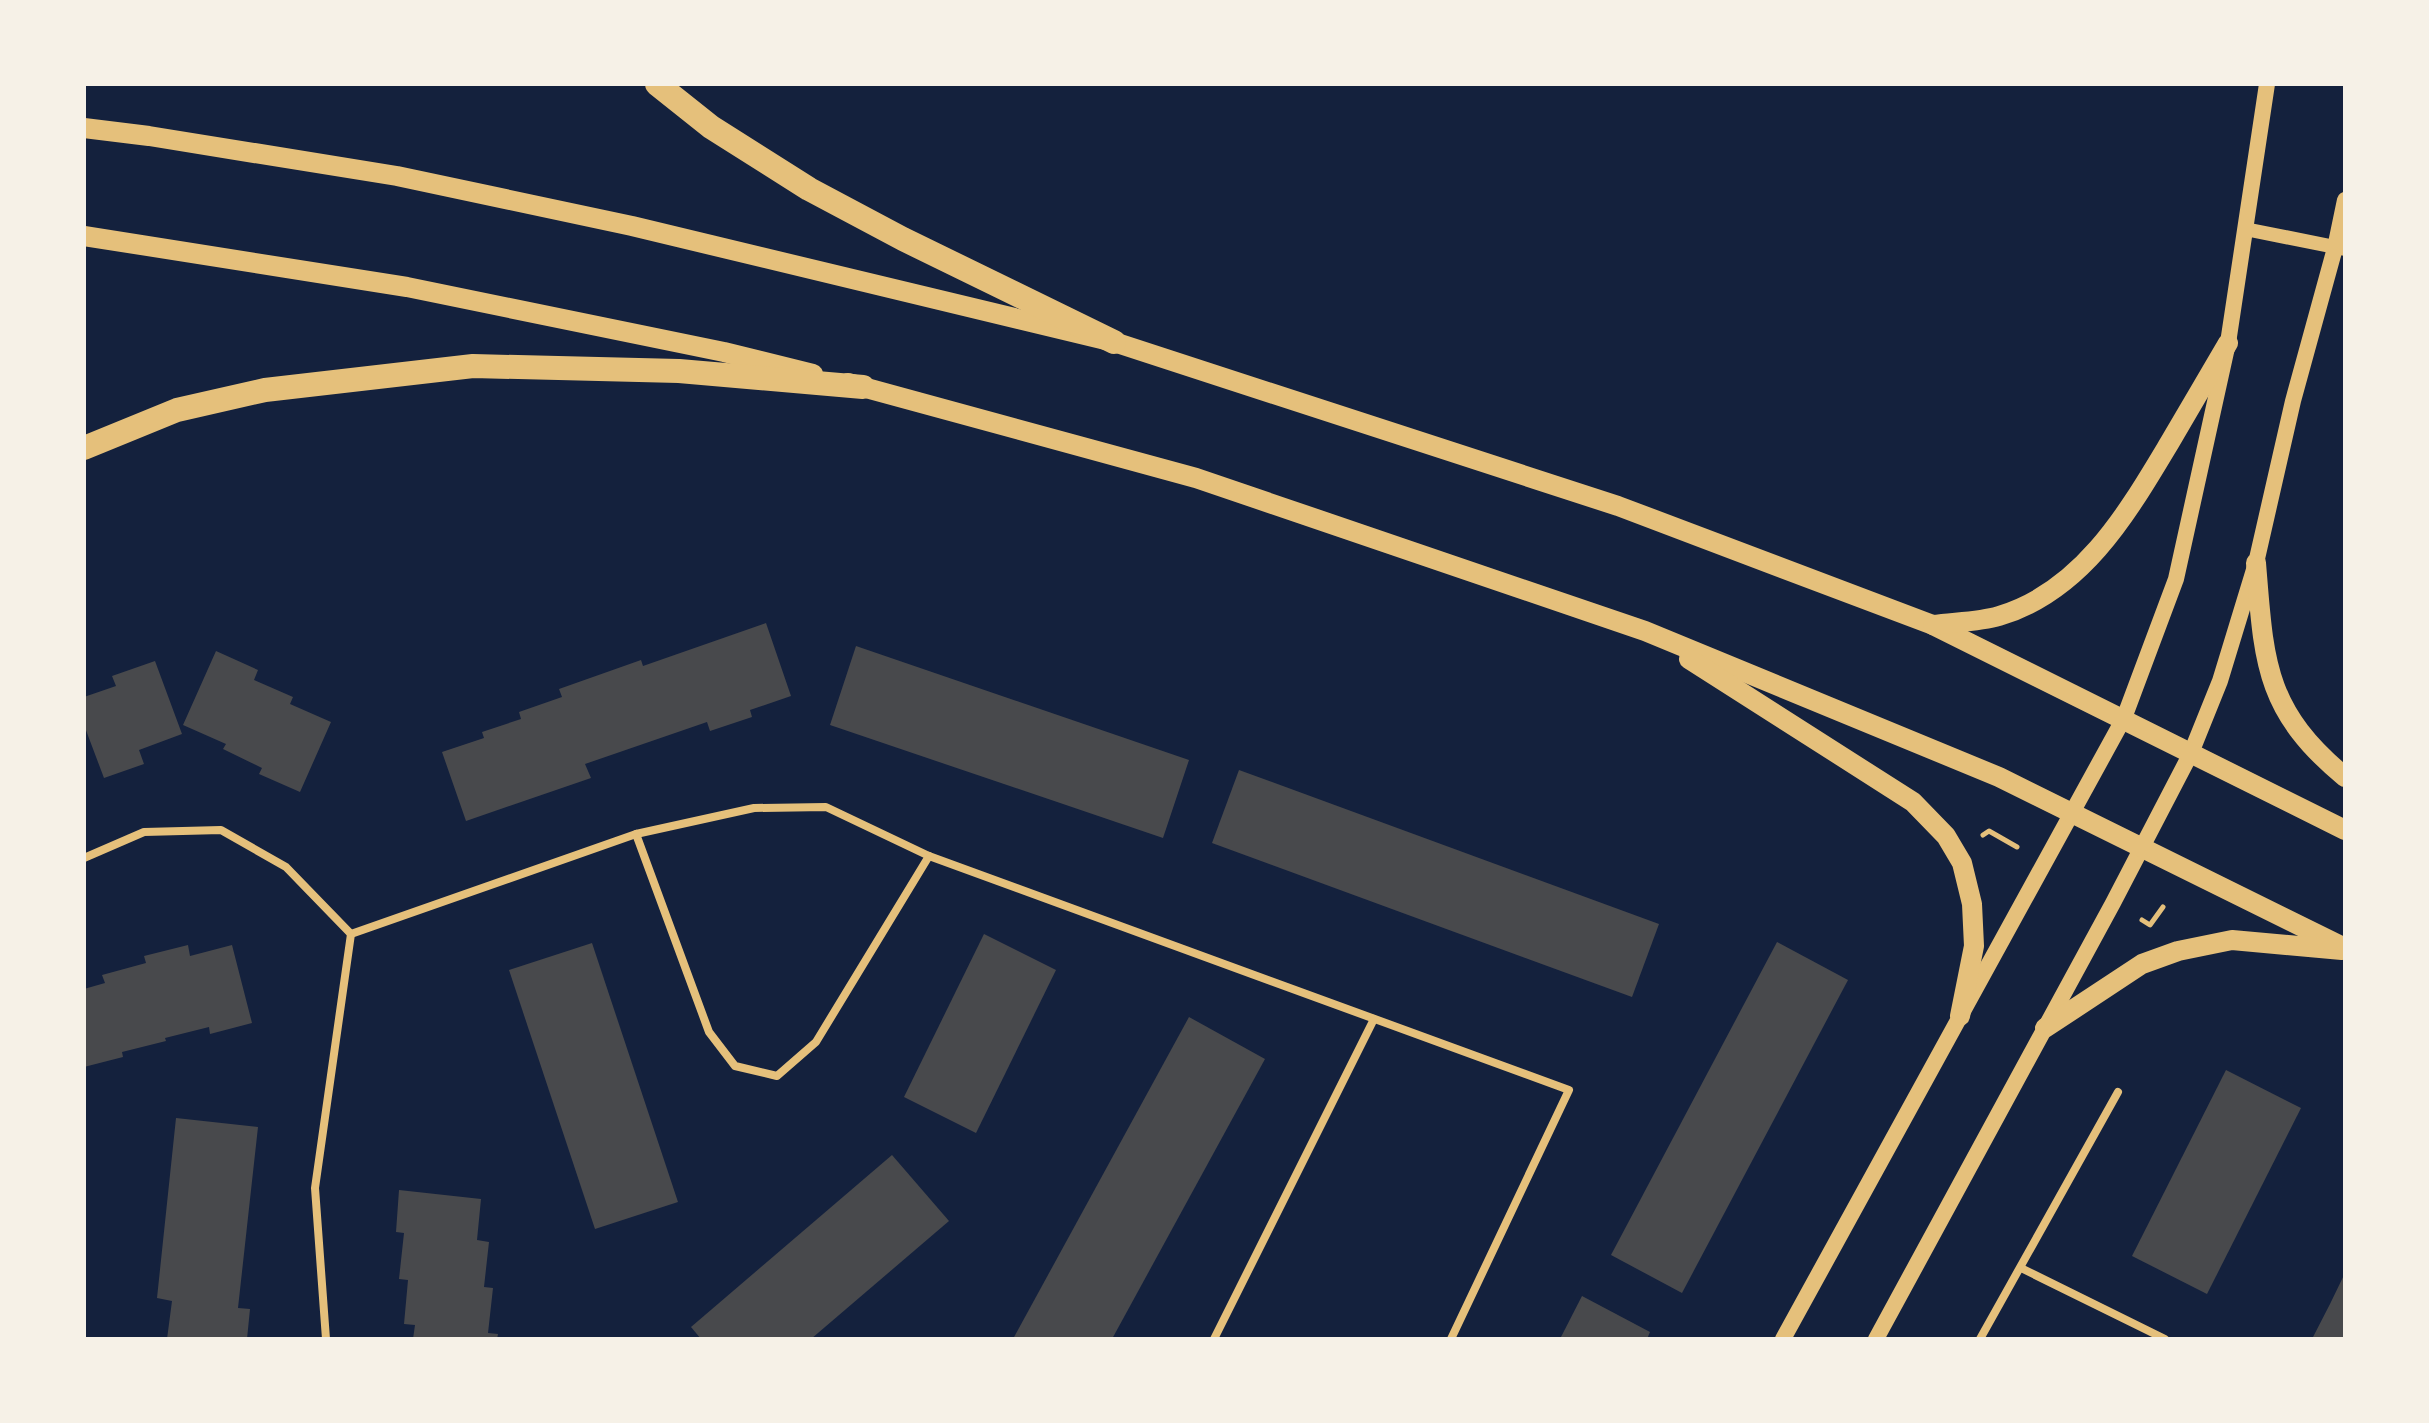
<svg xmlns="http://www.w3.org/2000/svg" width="2429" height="1423" viewBox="0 0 2429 1423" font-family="Arial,sans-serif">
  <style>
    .building { fill: #48494c }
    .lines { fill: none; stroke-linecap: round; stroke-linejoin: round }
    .path { stroke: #e5c07b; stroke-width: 5 }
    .minor { stroke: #e5c07b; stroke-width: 8 }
    .tertiary { stroke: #e5c07b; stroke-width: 14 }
    .secondary { stroke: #e5c07b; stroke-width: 16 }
    .primary { stroke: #e5c07b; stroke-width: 20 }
    .motorway { stroke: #e5c07b; stroke-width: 24 }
  </style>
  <rect width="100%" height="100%" fill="#14213d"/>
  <g class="building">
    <path d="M766 623 791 696 750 710 752 717 710 731 707 722 585 764 591 778 466 821 442 752 484 738 482 732 521 719 519 712 562 697 559 689 641 660 643 666Z"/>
    <path d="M856 646 1189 760 1163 838 830 725Z"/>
    <path d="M216 651 258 670 254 680 293 697 290 704 331 722 300 792 259 774 262 768 223 749 226 744 183 725Z"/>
    <path d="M155 661 182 734 139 750 144 764 104 778 84 725V697L116 686 112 676Z"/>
    <path d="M1239 770 1659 924 1632 997 1212 843Z"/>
    <path d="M984 934 1056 970 976 1133 904 1097Z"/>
    <path d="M1777 942 1848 980 1682 1293 1611 1255Z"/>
    <path d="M592 943 678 1202 595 1229 509 970Z"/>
    <path d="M188 945 190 956 232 945 252 1023 210 1034 209 1027 165 1038 166 1041 122 1052 123 1057 84 1067V989L105 983 102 975 146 963 144 956Z"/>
    <path d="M1189 1017 1265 1059 1112 1339H1013Z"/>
    <path d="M2226 1070 2301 1108 2207 1294 2132 1256Z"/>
    <path d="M176 1118 258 1127 238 1308 250 1309 247 1339H167L172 1301 157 1298Z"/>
    <path d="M892 1155 949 1221 811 1339H701L691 1327Z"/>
    <path d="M399 1190 481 1199 477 1240 489 1242 484 1287 493 1288 488 1333 498 1334 497 1339H413L415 1325 404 1324 408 1280 399 1279 404 1233 396 1232Z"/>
    <path d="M2345 1273V1339H2312L2330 1304Z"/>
    <path d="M1582 1296 1650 1332 1647 1339 1561 1337Z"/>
  </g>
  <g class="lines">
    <g class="path">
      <path d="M1983 835 1989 831 2017 847"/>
      <path d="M2142 920 2150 925 2163 907"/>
    </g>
    <g class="minor">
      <path d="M636 834 709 1032 735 1066 777 1076 816 1042 929 856"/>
      <path d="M84 858 144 832 221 830 286 867 351 934"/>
      <path d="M351 934 636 834 754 808 826 807 929 856 1569 1090 1451 1339"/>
      <path d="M2021 1268 2165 1339"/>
      <path d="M326 1339 315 1188 351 934"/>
      <path d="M1214 1339 1374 1019"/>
      <path d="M1980 1339 2118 1092"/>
    </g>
    <path class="tertiary" d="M2245 229 2345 249"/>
    <g class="secondary">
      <path d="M1783 1339 2124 718 2176 579 2228 343 2267 84"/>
      <path d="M1876 1339 2113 903 2191 753 2220 681 2256 563 2293 401 2335 248 2345 200"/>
    </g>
    <g class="primary">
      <path d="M84 128 149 136 397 176 632 226 1114 342 1618 506 1933 625 2345 830"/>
      <path d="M84 236 407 287 724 352 813 374"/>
      <path d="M848 383 1196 478 1645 631 1999 777 2345 948"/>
      <path d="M2256 563C2264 661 2264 710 2345 777"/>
      <path d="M1933 625C1954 622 1979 622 1999 616 2083 591 2128 512 2170 442 2189 409 2209 376 2228 343"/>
      <path d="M1689 659 1913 802 1946 836 1962 863 1972 904 1974 946 1960 1016"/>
      <path d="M2045 1028 2142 964 2178 951 2232 940 2342 950"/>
    </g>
    <g class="motorway">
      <path d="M657 84 711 127 809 189 903 239 1114 342"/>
      <path d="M84 448 177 410 265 390 473 366 679 371 863 387"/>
    </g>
  </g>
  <rect width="2429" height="1423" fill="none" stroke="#f6f1e7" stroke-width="172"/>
</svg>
